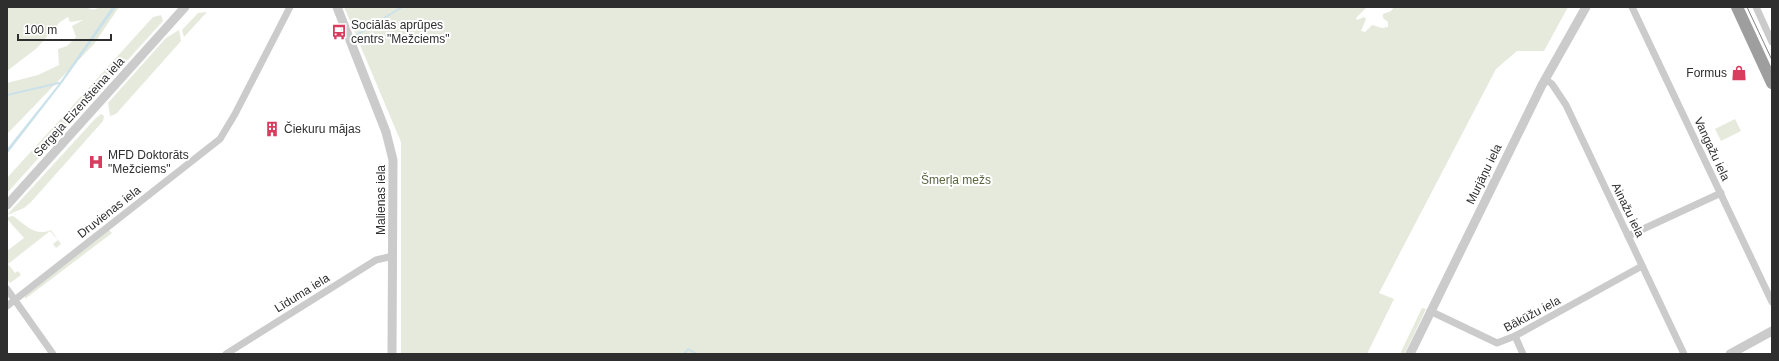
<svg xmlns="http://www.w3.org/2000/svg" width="1779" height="361" viewBox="0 0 1779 361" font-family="Arial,sans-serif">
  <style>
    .green { fill: #e6eadc }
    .water { fill: #cae1e9 }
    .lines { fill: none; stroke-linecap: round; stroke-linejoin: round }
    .stream { stroke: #cae1e9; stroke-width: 2 }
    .minor { stroke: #cbcbcb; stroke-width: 7 }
    .tertiary { stroke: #cbcbcb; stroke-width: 9 }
    .trunk { stroke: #9e9e9e; stroke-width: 12 }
    .tram { stroke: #838383; stroke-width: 1 }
    .labels { text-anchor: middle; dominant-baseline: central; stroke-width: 4; stroke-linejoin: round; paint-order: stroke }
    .poi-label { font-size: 12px; fill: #2e2e2e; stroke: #fff; text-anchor: start }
    .street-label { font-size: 12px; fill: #2e2e2e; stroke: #fff }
    .park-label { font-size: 12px; fill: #57663e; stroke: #fff }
  </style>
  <rect width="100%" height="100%" fill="#fff"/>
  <g class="green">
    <path d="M7 7H87C93 12 96 8 102 7 108 6 114 7 119 7L94 44 7 134V83L38 75 59 65 58 49 67 46 76 37 72 26 83 20 70 22 68 17 60 22 37 48 7 71Z"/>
    <path d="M344 7H1367L1356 18 1357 20 1364 17 1366 19 1361 31 1365 32 1372 25 1382 28 1388 27V22L1383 18V14L1391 11 1394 7H1568L1544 51H1517L1496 69 1379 293 1394 299 1367 354H401V142Z"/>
    <path d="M207 12 184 37 182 30 198 13Z"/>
    <path d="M161 15 163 21 7 193V178L153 17Z"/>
    <path d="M179 30 181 41 116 114 110 116 108 103 166 38Z"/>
    <path d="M101 114 104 116 103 121 31 202 24 208 7 215 95 119Z"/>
    <path d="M1735 119 1741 131 1721 141 1715 129Z"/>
    <path d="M13 216C26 225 35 237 51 230L61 244 56 248 53 244 58 240 50 231 8 264 15 273 18 271 21 275 10 283 7 279V251L24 238 7 219 8 217Z"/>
    <path d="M109 230 112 233 25 299V295Z"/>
    <path d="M1422 308 1426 309 1405 353 1400 354Z"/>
  </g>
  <path class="water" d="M112 7H116L62 83 7 154V149L58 85Z"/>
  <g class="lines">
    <g class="stream">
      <path d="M355 36 402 7"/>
      <path d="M7 95 59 83"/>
      <path d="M684 354 688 349 697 354"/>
    </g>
    <g class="minor">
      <path d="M1632 7 1772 302"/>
      <path d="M1756 7 1772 42"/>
      <path d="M1545 79 1552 84 1566 105 1684 354"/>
      <path d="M1628 236 1721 193"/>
      <path d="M7 289 53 354"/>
      <path d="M7 306 220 139 235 114 290 7"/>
      <path d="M1430 311 1497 343 1515 336 1642 266"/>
      <path d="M1515 336 1523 354"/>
      <path d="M226 354 376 260 393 256"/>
    </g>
    <g class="tertiary">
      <path d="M337 7 386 132 393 160 392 354"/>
      <path d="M7 205 185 7"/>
      <path d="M1410 354 1542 85 1586 7"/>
      <path d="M1730 354 1772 331"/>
    </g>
    <path class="trunk" d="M1737 7 1772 83"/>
    <path class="tram" d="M1747 7 1772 60"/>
  </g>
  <defs>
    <g id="bus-bare" transform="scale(1.2)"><path d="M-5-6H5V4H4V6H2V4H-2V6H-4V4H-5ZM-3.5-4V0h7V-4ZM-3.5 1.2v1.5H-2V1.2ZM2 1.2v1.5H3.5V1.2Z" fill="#d83c5f" stroke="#fff" stroke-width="2.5" paint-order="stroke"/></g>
    <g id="shop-bare" transform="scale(1.2)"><path d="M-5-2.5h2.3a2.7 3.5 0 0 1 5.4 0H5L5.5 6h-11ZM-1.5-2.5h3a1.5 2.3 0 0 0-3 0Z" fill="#d83c5f" stroke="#fff" stroke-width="2.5" paint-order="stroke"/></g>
    <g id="building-bare" transform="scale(1.2)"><path d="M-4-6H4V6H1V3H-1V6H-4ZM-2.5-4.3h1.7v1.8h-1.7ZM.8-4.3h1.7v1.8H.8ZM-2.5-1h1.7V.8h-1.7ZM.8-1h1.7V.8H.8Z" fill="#d83c5f" stroke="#fff" stroke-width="2.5" paint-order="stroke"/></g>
    <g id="hospital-bare" transform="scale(1.2)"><path d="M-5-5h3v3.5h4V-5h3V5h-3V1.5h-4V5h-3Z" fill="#d83c5f" stroke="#fff" stroke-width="2.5" paint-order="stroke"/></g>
  </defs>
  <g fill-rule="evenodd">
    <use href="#bus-bare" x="339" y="32"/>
    <use href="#shop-bare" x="1739" y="73"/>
    <use href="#building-bare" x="272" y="129"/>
    <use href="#hospital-bare" x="96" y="162"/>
  </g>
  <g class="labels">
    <g class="poi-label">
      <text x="351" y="25">Sociālās aprūpes<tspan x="351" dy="14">centrs "Mežciems"</tspan></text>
      <text x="1727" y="73" text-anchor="end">Formus</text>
      <text x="284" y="129">Čiekuru mājas</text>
      <text x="108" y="155">MFD Doktorāts<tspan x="108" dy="14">"Mežciems"</tspan></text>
    </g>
    <g class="street-label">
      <text transform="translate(79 107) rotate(-48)">Sergeja Eizenšteina iela</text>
      <text transform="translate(1712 149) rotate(65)">Vangažu iela</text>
      <text transform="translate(1484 174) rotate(-64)">Murjāņu iela</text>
      <text transform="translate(381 200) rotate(-90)">Malienas iela</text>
      <text transform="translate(1628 210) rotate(64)">Ainažu iela</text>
      <text transform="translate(109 212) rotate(-38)">Druvienas iela</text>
      <text transform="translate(302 293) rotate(-32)">Līduma iela</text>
      <text transform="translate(1532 314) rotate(-28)">Bākūžu iela</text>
    </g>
    <g class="park-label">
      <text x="956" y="180">Šmerļa mežs</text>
    </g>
  </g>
  <rect width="1779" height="361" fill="none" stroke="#2e2e2e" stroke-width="16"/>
  <path d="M18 34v6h93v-6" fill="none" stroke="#2e2e2e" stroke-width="2"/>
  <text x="24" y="34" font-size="12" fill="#2e2e2e" stroke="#ffffff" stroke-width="3" paint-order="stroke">100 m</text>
</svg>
